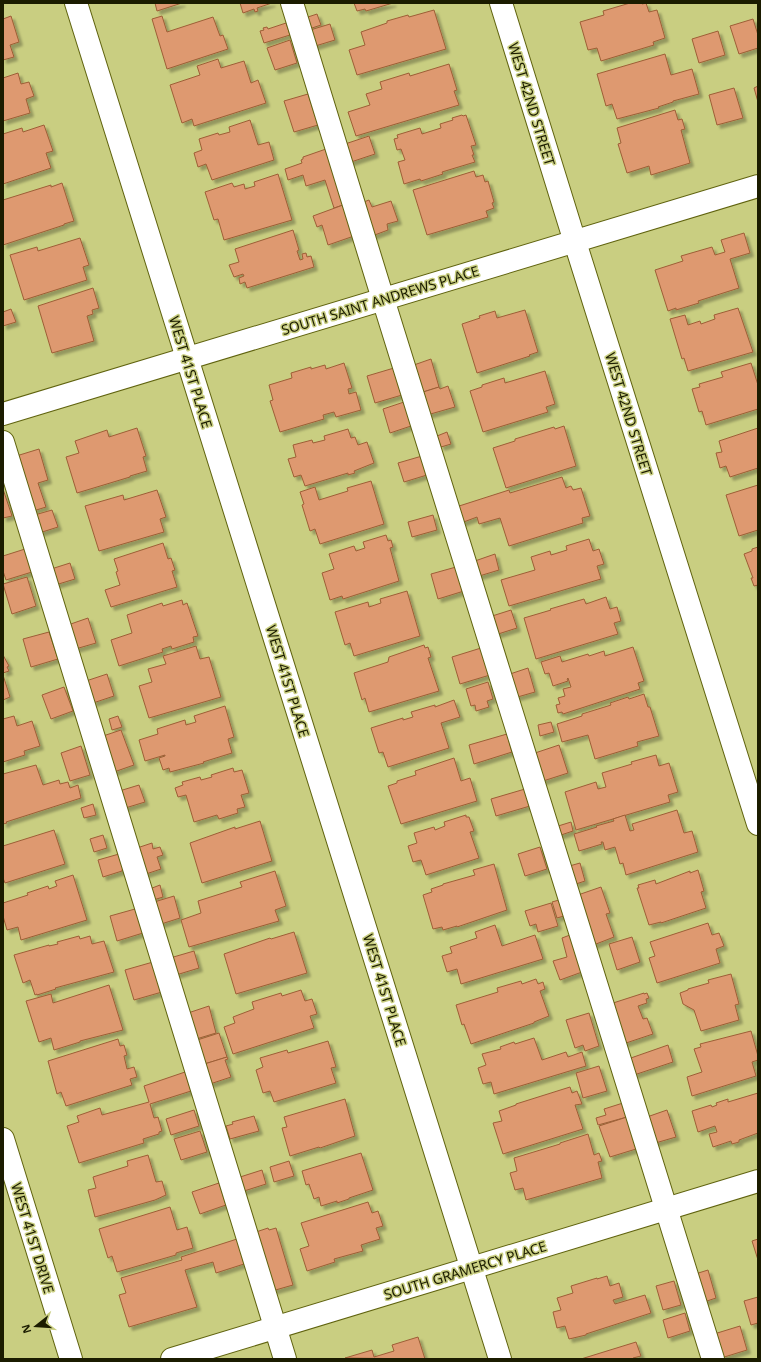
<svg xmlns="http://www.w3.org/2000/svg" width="761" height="1362" viewBox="0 0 761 1362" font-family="'Noto Sans',sans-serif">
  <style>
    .building { fill: #de9970; stroke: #9d5e36; filter: url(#shadow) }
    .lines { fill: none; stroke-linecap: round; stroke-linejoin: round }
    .minor-casing { stroke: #60630f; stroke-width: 24 }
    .minor { stroke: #fff; stroke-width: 22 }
    .labels { text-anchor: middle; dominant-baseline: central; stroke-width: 3; stroke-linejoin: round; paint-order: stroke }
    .street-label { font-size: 14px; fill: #1b1c00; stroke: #c9ce81 }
  </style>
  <defs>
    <filter id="shadow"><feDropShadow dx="3.5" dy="3.5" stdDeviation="1" flood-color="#0004"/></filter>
  </defs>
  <rect width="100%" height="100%" fill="#c9ce81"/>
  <g class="building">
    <path d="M155 3H182L157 11Z"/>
    <path d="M240 3H272L257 8 258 11 255 12 254 9 243 13Z"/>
    <path d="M354 3H393L366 11 365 9 357 11Z"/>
    <path d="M630 3H641L642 4 646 3 649 12 657 10 665 38 653 42 654 45 601 61 597 48 588 50 580 22 604 15 603 11Z"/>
    <path d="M434 10 446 49 357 75 349 50 365 45 361 32 387 23V21L408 15 409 17Z"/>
    <path d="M317 14 321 25 309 29 305 18Z"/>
    <path d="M11 16 19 42 10 45 14 57 3 60V19Z"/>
    <path d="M162 16 167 32 213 17 220 36 223 35 228 49 167 69 152 19Z"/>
    <path d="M753 19 758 35V48L739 54 730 26Z"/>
    <path d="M286 23 290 35 264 43 260 31 264 30 263 28 267 27 268 29Z"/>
    <path d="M330 24 335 40 312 47 307 31Z"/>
    <path d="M718 31 725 55 699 63 692 39Z"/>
    <path d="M290 40 297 63 275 70 267 48Z"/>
    <path d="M665 54 671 75 692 69 699 94 673 101V102L658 107 659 108 617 119 612 104 606 106 597 74Z"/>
    <path d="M218 59 221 68 244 61 251 83 258 80 266 103 194 126 192 119 182 123 170 85 200 75 197 66Z"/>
    <path d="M449 64 457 90 454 91 459 105 356 136 348 112 370 105 366 94 382 89 380 82 409 73 410 76Z"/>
    <path d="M18 73 21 84 29 82 34 96 26 99 30 113 3 121V78Z"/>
    <path d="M758 86V102L754 88Z"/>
    <path d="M734 88 743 118 717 125 709 95Z"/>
    <path d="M308 94 318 125 294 132 284 101Z"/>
    <path d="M675 110 678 120 682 119 685 129 681 130 690 163 651 175 649 166 627 173 618 144 621 143 617 128Z"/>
    <path d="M462 115 463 116 466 115 476 145 471 146 474 155H472L475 162 442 172 443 174 421 181 420 179 404 184 398 162 405 160 401 149 397 150 394 139 398 138 397 135 420 128 422 134 441 128 440 124 453 120 452 118Z"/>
    <path d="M250 120 258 145 269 142 274 160 212 180 206 164 198 167 194 153 202 150 199 139 218 133 219 135 230 132 229 127Z"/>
    <path d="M44 125 53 151 46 153 51 168 3 184V134L22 128 23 132Z"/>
    <path d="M369 136 375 154 348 163 342 145Z"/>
    <path d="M326 149 343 205 334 208 325 180 306 186 303 175 288 180 285 169 302 163 301 160 303 159V157Z"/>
    <path d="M474 171 476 177 483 175 485 182 488 181 494 202 492 203 494 208 486 211 488 217 427 235 413 190Z"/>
    <path d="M278 174 292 220 224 240 218 219 214 220 205 192 232 183 234 187 244 184 245 189 255 186 254 182Z"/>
    <path d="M62 183 74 221 64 224V225L3 245V200L51 185V187Z"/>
    <path d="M369 200 372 207 391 201 398 221 387 224 388 230 372 236 361 203Z"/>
    <path d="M343 205 354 236 328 245 322 225 317 227 313 216Z"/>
    <path d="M293 230 299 250 297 251 300 260 303 259 302 254 306 253 307 257 311 256 314 267 247 288 245 282 240 284 239 278 244 276 243 274 234 277 229 265 239 262 235 249Z"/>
    <path d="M744 233 750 253 730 259 739 288 698 301 699 303 676 310V308L668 311 655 270 683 261 681 256 712 247 715 255 725 252 721 240Z"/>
    <path d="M80 238 89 265 83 267 87 280 24 300 10 255 37 247 38 251Z"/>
    <path d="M93 288 99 308 92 310 93 314 87 316 94 341 52 353 38 306Z"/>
    <path d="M738 308 753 352 688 371 684 358 682 359 670 319 685 315 688 325 700 321 701 324 715 319 714 315Z"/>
    <path d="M11 309 16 322 3 326V312Z"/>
    <path d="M525 310 538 352 529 355 530 356 477 373 462 324 480 318 479 316 495 311 497 318Z"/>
    <path d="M431 359 439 387 420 393 411 366Z"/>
    <path d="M344 363 352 388 348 389 349 394 356 392 361 410 336 417 334 412 323 415 324 419 280 432 270 401 273 400 269 385 292 378 291 373 311 367V369L325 365 326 369Z"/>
    <path d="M751 363 758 385V409L706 425 702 411 699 412 692 389 700 387 699 384 723 377 721 372Z"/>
    <path d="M394 368 402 395 375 403 367 376Z"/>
    <path d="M545 371 555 404 546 407 548 412 483 432 470 391 482 387V385L504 378 505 383Z"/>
    <path d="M448 386 455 407 427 415 420 393 439 387 440 389Z"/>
    <path d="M404 402 411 426 390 433 383 409Z"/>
    <path d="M564 426 576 466 506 488 493 448 515 441V439L554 427 555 429Z"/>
    <path d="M137 428 146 456 143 457 147 471 130 476V477L77 493 66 457 79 453 75 441 107 430 109 437Z"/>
    <path d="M758 428V468L730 477 726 466 720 468 716 453 722 452 719 441Z"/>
    <path d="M348 429 351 438 355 437 358 445 367 442 374 463 354 471 355 473 348 475V473L305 486 301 475 294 477 288 459 296 457 293 445 312 440 313 443 325 440 324 436Z"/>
    <path d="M447 432 451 444 441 447 437 436Z"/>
    <path d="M39 449 48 480 38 483 46 507 30 512 13 457Z"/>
    <path d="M422 456 427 475 404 482 398 463Z"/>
    <path d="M562 477 566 488 571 486 573 490 581 488 590 516 582 518 583 523 509 546 500 518 479 524 477 517 461 523 456 507 509 490 510 493Z"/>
    <path d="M371 481 384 524 320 544 315 529 310 531 302 505 304 504 300 492 315 487 319 500 348 491 347 488Z"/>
    <path d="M758 485V530L739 536 726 495Z"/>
    <path d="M3 489 12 516 3 518Z"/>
    <path d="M157 490 166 517 160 519 164 532 99 551 85 506 123 495 124 500Z"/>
    <path d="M52 510 58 527 36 534 31 516Z"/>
    <path d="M433 515 437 530 412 537 408 522Z"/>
    <path d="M386 535 388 541 391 540 393 547 390 548 399 581 343 599 342 596 330 600 322 573 334 569 329 554 354 546 356 551 365 548 363 542Z"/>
    <path d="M589 539 593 551 599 549 604 564 597 566 601 579 509 606 501 580 535 570 531 557 550 551 551 555 567 550 566 546Z"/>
    <path d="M163 543 168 559 171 558 175 570 172 571 177 587 111 607 105 590 120 585 116 572 118 571 114 559Z"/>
    <path d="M758 547V585L754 586 751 578H753L744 554 752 551V549Z"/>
    <path d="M25 549 32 572 6 580 3 571V556Z"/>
    <path d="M495 554 499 570 476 577 472 562Z"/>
    <path d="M70 563 75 579 52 586 48 570Z"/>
    <path d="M456 567 464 591 438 599 431 574Z"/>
    <path d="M27 577 36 606 12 614 3 584Z"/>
    <path d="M407 591 420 636 354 656 350 643 345 645 335 612 368 602 369 607 381 603 380 599Z"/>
    <path d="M606 597 610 609 617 607 621 621 614 623 618 634 536 659 524 618 551 610 550 609 584 599 586 604Z"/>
    <path d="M182 600 183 605 187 603 198 636 193 637 194 642 172 649 171 646 162 649 163 652 119 666 111 640 132 633 127 615 162 603 163 606Z"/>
    <path d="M511 610 517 628 495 635 489 617Z"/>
    <path d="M88 618 96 643 72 650 65 626Z"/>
    <path d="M49 632 58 659 31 667 23 639Z"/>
    <path d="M424 645 425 648 428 647 431 657 428 658 439 691 369 712 365 698 362 700 354 673 388 662 389 657Z"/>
    <path d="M196 646 200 659 209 657 221 697 149 718 139 686 152 682 148 669 166 664 163 656Z"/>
    <path d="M633 647 644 681 638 683 640 689 563 714 562 712 558 713 556 705 560 704 558 698 565 696 563 689 571 687 568 678 567 679 568 681 553 686 549 673 545 674 541 662 560 656 562 662 588 654 589 656 604 651 605 656Z"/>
    <path d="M481 648 490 675 460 684 452 657Z"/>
    <path d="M3 655 9 666 7 667 9 671 3 673Z"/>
    <path d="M528 668 535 692 514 698 507 675Z"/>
    <path d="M107 674 114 696 93 703 86 681Z"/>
    <path d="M3 675 10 697 3 700Z"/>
    <path d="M488 682 493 699 487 701 489 707 476 711 475 705 471 706 466 689Z"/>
    <path d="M64 687 73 711 51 719 42 695Z"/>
    <path d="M644 694 648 707H650L659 736 637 742 638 746 595 759 588 735 562 742 557 724 582 716V714L611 705 610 703 628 697 629 699Z"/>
    <path d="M454 700 460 717 441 723 449 748 388 767 383 752 379 753 371 728 403 718V720L413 717 411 712 435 705V707Z"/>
    <path d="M225 706 234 737 228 739 232 753 203 762 204 763 170 772 169 768 163 770 159 758 165 756V755L145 761 139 740 158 734 157 729 185 720 186 725 196 722 194 716Z"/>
    <path d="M14 716 17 726 32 721 40 746 24 751 25 755 3 762V719Z"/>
    <path d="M118 716 122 727 112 730 109 719Z"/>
    <path d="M551 722 554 732 540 736 538 725Z"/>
    <path d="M121 730 134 765 111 773 100 737Z"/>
    <path d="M507 734 512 752 474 764 469 745Z"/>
    <path d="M559 745 568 773 540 782 532 754Z"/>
    <path d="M81 746 90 775 70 781 61 753Z"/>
    <path d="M656 755 659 766 669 763 678 792 668 795 670 802 576 830 565 792 596 782 598 789 606 787 602 773 632 764 631 762Z"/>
    <path d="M454 758 461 781 470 778 477 801 401 824 388 786 397 783V781L416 775 415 771Z"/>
    <path d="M36 765 43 785 59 780 60 784 68 782 70 788 78 785 81 798 6 822 7 823 3 824V774Z"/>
    <path d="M233 768 234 772 242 770 249 793 241 795 245 807 237 809 238 813 219 819 217 815 194 822 186 795 178 797 175 788 183 785 182 782 200 777 201 780 212 777 211 775Z"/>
    <path d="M139 785 145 802 122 809 116 792Z"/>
    <path d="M525 789 530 806 496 816 491 799Z"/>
    <path d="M93 804 96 815 84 818 81 808Z"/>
    <path d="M677 810 684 833 692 831 698 852 626 875 623 863 620 864 615 847 605 850 603 842H601L602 844 579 851 574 834 597 827 596 826 614 821 613 819 625 815 630 831 634 830 632 824Z"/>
    <path d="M466 815V817H469L474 831 470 832 479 858 426 875 421 860 413 862 408 846 417 843 414 833 434 827 435 830 445 826 444 822Z"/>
    <path d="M260 821 272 861 202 883 190 843 235 827V829Z"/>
    <path d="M571 822 573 831 558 836 555 827Z"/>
    <path d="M54 830 65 864 5 883 3 878V846Z"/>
    <path d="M103 835 107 848 94 852 90 839Z"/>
    <path d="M152 843 153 849 160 847 163 855 157 857 161 869 143 875 134 849Z"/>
    <path d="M540 847 547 869 525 876 518 854Z"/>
    <path d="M119 854 123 866 122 871 103 877 98 860Z"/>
    <path d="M580 863 585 881 576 884 566 867Z"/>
    <path d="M494 864 507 910 457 927V926L443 930 442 927 433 929 423 895 432 892 431 889 443 885V884L475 875 473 870Z"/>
    <path d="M698 870 704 891 701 892 706 908 661 923V922L649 925 637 888H639L638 885 655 880 656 884 690 871V873Z"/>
    <path d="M275 871 286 906 275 910 279 921 189 947 181 920 201 913 198 901 242 887 240 882Z"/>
    <path d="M73 875 87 920 21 940 18 927 7 930 3 916V903L28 895 27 893 48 886 49 889 57 886 55 881Z"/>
    <path d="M160 885 163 897 150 901 147 890Z"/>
    <path d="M601 887 610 913 606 914 614 937 591 946 575 896Z"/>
    <path d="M174 896 180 918 158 925 151 903Z"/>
    <path d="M559 900 564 916 557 918 552 902Z"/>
    <path d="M551 903 558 926 538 932 536 924 530 926 525 911Z"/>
    <path d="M135 909 143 933 117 941 110 916Z"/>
    <path d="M708 923 712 935 719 933 724 946 716 949 720 963 657 983 649 958 655 956 650 942Z"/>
    <path d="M495 925 502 946 535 935 543 959 461 984 457 969 447 972 442 956 452 953 450 947 477 938 475 932Z"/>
    <path d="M294 932 307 973 236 994 224 954 270 938 271 939Z"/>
    <path d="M570 935 582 972 560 980 553 961 567 957 562 938Z"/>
    <path d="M79 936 80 939 90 936 92 944 104 941 114 972 55 988 56 989 37 995V994L35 995 30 980 23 983 14 955 49 945V946L58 944 57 942Z"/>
    <path d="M632 937 640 962 617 970 609 944Z"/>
    <path d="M194 951 199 968 176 975 170 958Z"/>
    <path d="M153 962 162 992 134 1000 125 970Z"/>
    <path d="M731 974 739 1004 735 1005 739 1020 701 1031 694 1010 683 1004 680 993 688 990V989L709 983 708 980Z"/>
    <path d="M536 979 538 984 543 982 545 989 540 991 549 1016 534 1022V1023L471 1044 464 1024 462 1025 456 1005 498 992 497 988 521 981 522 984Z"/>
    <path d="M109 985 123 1030 80 1041V1042L54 1050 51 1038 39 1042 26 1001 51 994 53 1003Z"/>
    <path d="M301 990 305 1001 312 999 317 1014 310 1016 314 1028 233 1054 224 1027 235 1023 233 1017 254 1009 252 1002 281 993 282 996Z"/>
    <path d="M644 993V994L647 993 649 998 646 999 647 1003 638 1006 643 1019 647 1018 653 1034 623 1044 610 1004Z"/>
    <path d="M209 1006 216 1033 193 1040 185 1014Z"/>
    <path d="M589 1013 599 1046 585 1051 583 1045 575 1048 566 1020Z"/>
    <path d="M751 1031 758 1056V1060L752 1062 756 1076 692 1096 687 1077 702 1072 694 1049 701 1047 700 1044Z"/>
    <path d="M219 1033 227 1057 198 1066 191 1042Z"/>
    <path d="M534 1038 542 1060 566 1052 568 1057 582 1052 586 1066 494 1094 491 1082 483 1084 478 1068 486 1065 482 1054 501 1049 500 1047 514 1042 515 1044Z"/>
    <path d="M118 1039 120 1046 124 1045 127 1055 124 1056 127 1069 134 1067 137 1077 130 1079 132 1085 66 1106 61 1092 57 1094 48 1061Z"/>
    <path d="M328 1041 336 1067 331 1068 336 1083 274 1102 270 1091 263 1093 256 1070 263 1067 260 1058 287 1050 288 1053Z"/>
    <path d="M668 1045 673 1062 634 1075 628 1059Z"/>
    <path d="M227 1057 228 1059 225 1060 231 1077 207 1085 198 1066Z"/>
    <path d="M599 1066 607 1091 583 1098 576 1073Z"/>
    <path d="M185 1072 191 1091 150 1104 154 1118 158 1117 162 1131 159 1132V1134L143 1139 144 1143 79 1163 67 1126 79 1122 77 1116 100 1108 102 1115 149 1102 144 1086Z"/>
    <path d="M570 1087 572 1093 577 1091 582 1104 575 1105 583 1129 503 1154 493 1123 502 1121 499 1111 516 1105V1104Z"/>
    <path d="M758 1093V1133L739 1140V1142L732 1144 731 1141 713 1147 709 1134 717 1132 715 1126 698 1132 692 1111 711 1105 712 1107 717 1105 716 1103 728 1099V1102Z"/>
    <path d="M345 1099 355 1136 320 1148 319 1147 290 1156 282 1128 287 1127 284 1117Z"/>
    <path d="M623 1103 627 1117 598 1125 596 1118 606 1115 604 1109Z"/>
    <path d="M194 1110 199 1126 171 1135 166 1119Z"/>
    <path d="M667 1110 676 1137 652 1144 644 1118Z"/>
    <path d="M254 1116 259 1131 230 1139 226 1126 233 1124 232 1122Z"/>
    <path d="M627 1117 636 1149 610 1157 599 1126Z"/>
    <path d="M200 1131 207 1152 181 1160 174 1139Z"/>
    <path d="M588 1134 594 1155 599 1153 602 1161 598 1162 602 1178 526 1200 523 1188 515 1190 510 1173 517 1171 514 1158 560 1144V1143Z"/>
    <path d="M361 1153 373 1190 349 1198V1199L337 1203V1201L321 1206 319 1197 314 1199 309 1184 306 1185 302 1171Z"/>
    <path d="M148 1155 156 1182 162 1181 166 1195 155 1200 95 1217 88 1190 96 1188 93 1177 128 1166 127 1161Z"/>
    <path d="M289 1161 294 1176 274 1182 270 1167Z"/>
    <path d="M262 1170 266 1184 241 1192 237 1178Z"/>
    <path d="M219 1183 226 1205 200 1214 192 1192Z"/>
    <path d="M368 1202 372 1213 378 1211 383 1226 376 1228 380 1239 361 1245 363 1251 334 1259 335 1262 307 1271 300 1249 309 1246 301 1223Z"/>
    <path d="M170 1207 177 1230 187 1227 193 1248 176 1253V1255L117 1272 112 1256 108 1258 99 1229Z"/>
    <path d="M268 1228 269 1230 276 1228 293 1285 272 1291 253 1233Z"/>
    <path d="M237 1239 244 1264 216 1273 213 1262 185 1270 197 1307 129 1327 119 1295 126 1293 121 1278 182 1260 181 1257Z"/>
    <path d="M758 1239V1260L752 1241Z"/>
    <path d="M708 1270 716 1298 701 1303 692 1275Z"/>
    <path d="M607 1276 610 1286 619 1283 623 1297 613 1300 615 1304 645 1295 651 1313 586 1334V1335L569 1339 565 1326 557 1328 553 1312 561 1310 557 1298 573 1293 571 1286 597 1278V1279Z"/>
    <path d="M674 1281 681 1305 663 1310 656 1286Z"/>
    <path d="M758 1297V1323L751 1325 744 1301Z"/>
    <path d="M685 1313 690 1331 668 1338 663 1320Z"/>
    <path d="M740 1326 747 1350 721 1358 714 1334Z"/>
    <path d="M418 1337 425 1359 345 1358 372 1350 374 1357 394 1351 392 1345Z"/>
    <path d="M636 1342 641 1356 633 1358 634 1359H581Z"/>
  </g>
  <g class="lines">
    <g class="minor-casing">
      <g id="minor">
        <path d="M76 3 500 1359"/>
        <path d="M292 3 383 299 713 1359"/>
        <path d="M501 3 575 242 758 824"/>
        <path d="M3 414 758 186"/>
        <path d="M3 442 285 1359"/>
        <path d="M3 1139 71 1359"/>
        <path d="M172 1359 758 1181"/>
      </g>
    </g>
    <use href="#minor" class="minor"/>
  </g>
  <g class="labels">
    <g class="street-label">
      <text transform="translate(532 104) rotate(73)">WEST 42ND STREET</text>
      <text transform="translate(380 300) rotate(-17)">SOUTH SAINT ANDREWS PLACE</text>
      <text transform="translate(191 372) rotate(73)">WEST 41ST PLACE</text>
      <text transform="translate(629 414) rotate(73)">WEST 42ND STREET</text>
      <text transform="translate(288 681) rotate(73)">WEST 41ST PLACE</text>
      <text transform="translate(385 990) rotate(73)">WEST 41ST PLACE</text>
      <text transform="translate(33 1238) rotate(73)">WEST 41ST DRIVE</text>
      <text transform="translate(465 1270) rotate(-17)">SOUTH GRAMERCY PLACE</text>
    </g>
  </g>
  <rect width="761" height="1362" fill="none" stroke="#1b1c00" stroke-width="8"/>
  <g transform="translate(36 1326) rotate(253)" stroke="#c9ce81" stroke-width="3" paint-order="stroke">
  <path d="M0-3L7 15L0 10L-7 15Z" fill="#1b1c00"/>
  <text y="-6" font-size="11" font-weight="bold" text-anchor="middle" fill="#1b1c00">N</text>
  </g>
</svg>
